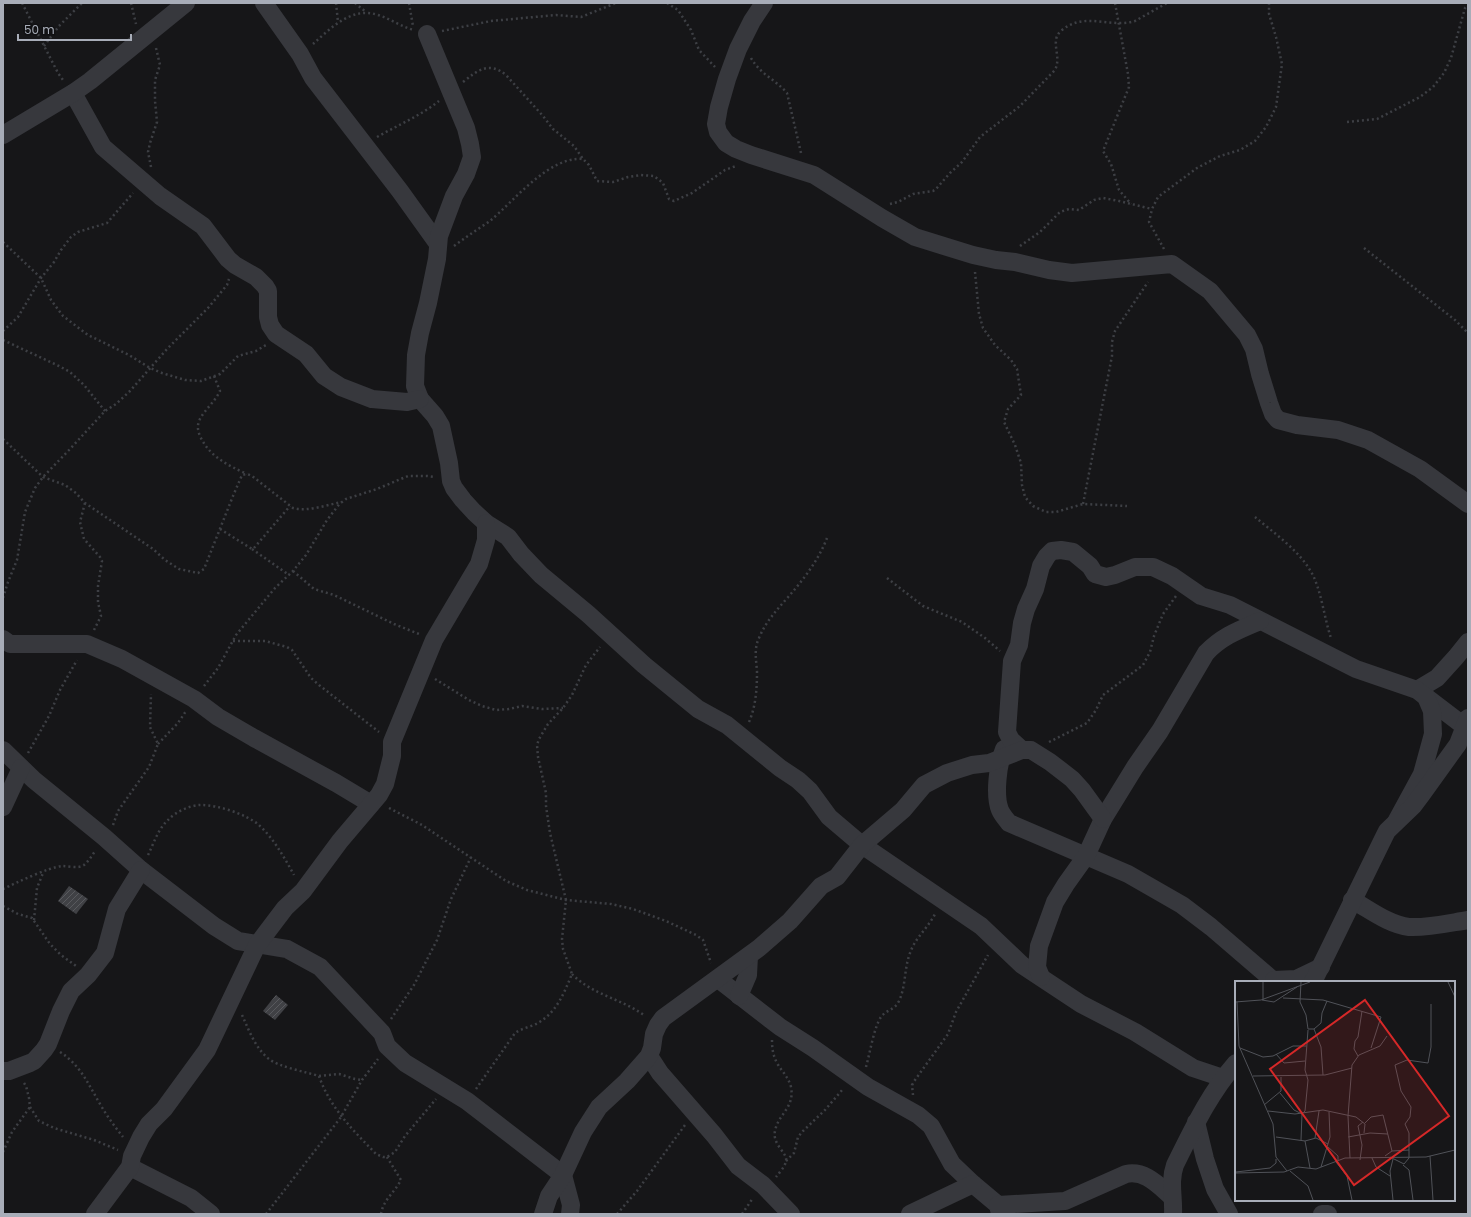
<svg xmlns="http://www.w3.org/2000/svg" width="1471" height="1217" viewBox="0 0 1471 1217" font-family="Poppins,sans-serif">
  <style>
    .building { fill: url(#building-hatch) }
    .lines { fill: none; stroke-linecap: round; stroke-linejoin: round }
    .path { stroke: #3d3f44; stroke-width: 2.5; stroke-dasharray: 2 3; stroke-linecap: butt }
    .minor { stroke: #37383d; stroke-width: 18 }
    .inset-road { fill: none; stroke: #505258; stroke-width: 1 }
    .view { fill: #d62828; fill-opacity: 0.15; stroke: #d62828; stroke-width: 2 }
    .inset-edge { fill: none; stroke: #a8adb8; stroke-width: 2 }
  </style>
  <defs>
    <pattern id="building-hatch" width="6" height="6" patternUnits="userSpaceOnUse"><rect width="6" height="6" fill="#404145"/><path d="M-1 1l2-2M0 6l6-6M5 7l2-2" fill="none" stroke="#595a5e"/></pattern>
  </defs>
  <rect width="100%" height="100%" fill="#161618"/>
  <g class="building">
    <path d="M69 886 88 899 76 914 58 901Z"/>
    <path d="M276 995 288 1005 275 1020 263 1011Z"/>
  </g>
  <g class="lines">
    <g class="path">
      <path d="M22 3 58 73 63 80"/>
      <path d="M131 3 136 24"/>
      <path d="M336 3 338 22"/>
      <path d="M355 3 366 12"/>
      <path d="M409 3 413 26"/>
      <path d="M667 3 678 10 691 30 699 50 715 67"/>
      <path d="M1115 3 1128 74 1129 87 1103 151 1111 164 1119 190 1131 204"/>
      <path d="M442 31 491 21 556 15 581 17 616 3"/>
      <path d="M313 44C331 28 352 6 378 15 390 19 401 26 413 30"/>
      <path d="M44 46 59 26 82 3"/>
      <path d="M751 58C760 74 776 80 787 93L801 153"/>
      <path d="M463 82C478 70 489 61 506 75L543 116 553 129 574 146 583 159"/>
      <path d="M1347 122 1377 119 1420 97 1433 87 1444 73 1451 58 1465 8 1468 5"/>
      <path d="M377 137C398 125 420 116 439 101"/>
      <path d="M151 167 148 152 150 143 157 122 155 101V80L160 65 156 48"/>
      <path d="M890 204 898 202 913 194 933 191 936 189 950 173 962 162 980 137 1020 106 1055 70C1061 58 1053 47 1057 36 1059 32 1064 28 1068 26 1089 14 1113 28 1135 21L1167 3"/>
      <path d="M3 242 41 278 51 300 63 316 88 335 129 355 150 368 162 373 185 380 201 381 220 374 238 356 256 351 266 345"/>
      <path d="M454 246C466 237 478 229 490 221 514 201 549 156 583 159L589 165 597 181 613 182 628 177 641 175 654 176 663 183 669 199 674 201 692 193 725 170 736 166"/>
      <path d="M1020 246 1040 232 1060 212 1069 209 1079 210 1094 200 1103 198 1119 201 1152 209"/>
      <path d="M1364 248 1455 320 1468 333"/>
      <path d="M1164 249 1149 222 1152 209 1158 197 1197 168 1220 156 1240 150 1255 141 1266 127 1276 107 1282 64 1276 37 1269 14V3"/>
      <path d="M975 272 979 314 983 328 995 345 1011 360 1017 369 1021 395 1008 409 1004 422 1015 445 1021 463 1022 485 1025 497 1033 506 1046 512H1056L1083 504 1127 506"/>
      <path d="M3 331 18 317 41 278 54 262 61 250 71 237 78 232 107 223 133 193"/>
      <path d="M3 340 59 366 70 372 84 385 105 411"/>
      <path d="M214 376 220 391C215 402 204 410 199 421 197 427 198 431 200 436 209 456 227 465 247 474"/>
      <path d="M3 439 43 477 65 485 76 493 85 503 153 549 165 560 179 569 198 573 204 569 233 496 242 475 247 474 252 476 293 508C308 512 326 505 342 502L346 499 377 489 408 476H427L435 477"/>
      <path d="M85 503 80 522 84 539 100 557 102 561 98 586V602L101 616 94 630"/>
      <path d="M1083 504 1112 356V342L1115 331 1148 282"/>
      <path d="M1255 517C1273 532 1298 550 1310 570 1321 587 1324 618 1331 638"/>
      <path d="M220 529 252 549 254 548 290 506"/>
      <path d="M252 549 289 575"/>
      <path d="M293 571 314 589 334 595 394 624 419 634"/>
      <path d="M887 578 923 606 962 622 985 638 1000 651"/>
      <path d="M3 598 8 582 17 560 25 512 35 488 43 477 70 449 105 411 116 404 130 391 167 349 208 308 227 285 229 279"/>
      <path d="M233 641H265L287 647 292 650 311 678 319 685 379 732"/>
      <path d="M435 679 469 700 482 706 496 710 509 709 522 706 542 709 563 708"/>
      <path d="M204 686 218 668 236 635 275 588 293 571 306 555 327 520 341 502"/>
      <path d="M749 722C756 706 757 688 757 671 756 659 754 648 759 638 766 621 777 610 789 596 804 579 819 559 827 538"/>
      <path d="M1049 742 1087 723 1096 710 1103 695 1143 665 1150 652 1154 636 1163 614 1176 596"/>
      <path d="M158 744 178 723 186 711"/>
      <path d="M28 753 49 716 60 690 77 660"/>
      <path d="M389 808 422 825 506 881 527 890 566 900 611 904 633 909 666 921 696 935 703 940 711 963"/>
      <path d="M113 825 118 811 149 767 158 744 150 727 151 694"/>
      <path d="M148 855C154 843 158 829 168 820 175 812 190 805 201 805 218 805 246 814 259 825 274 839 284 857 294 875"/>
      <path d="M3 889C16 883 49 867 62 866 69 866 78 869 84 865 89 861 92 855 96 850"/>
      <path d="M3 906 18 914 32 918 50 944 61 955 76 966"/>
      <path d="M34 920 37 888 43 873"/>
      <path d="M572 974C592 995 623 999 645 1016"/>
      <path d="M242 1015C249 1030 255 1048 269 1059 279 1067 306 1072 319 1076 330 1108 353 1130 376 1154L383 1157H387L395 1152 405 1136 436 1099"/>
      <path d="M391 1019 414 985 437 940 451 899 471 857"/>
      <path d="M772 1040C772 1049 773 1055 777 1063 782 1072 788 1076 791 1087 795 1108 778 1114 775 1131 772 1145 788 1153 786 1161 785 1167 779 1173 776 1177"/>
      <path d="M60 1052C82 1066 90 1088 103 1109 109 1119 116 1128 123 1137"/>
      <path d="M866 1067C870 1053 874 1027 881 1017 887 1009 894 1011 899 1001 906 986 904 969 910 953 915 938 928 928 935 914"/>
      <path d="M319 1076 339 1074 355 1079 362 1080"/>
      <path d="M24 1083 26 1086 29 1098 30 1107 39 1121 54 1128 94 1140 118 1150"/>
      <path d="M476 1089 515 1033C522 1028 531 1027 538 1023 557 1012 564 993 572 974L563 949 562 939 566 900 550 833 546 806V793L538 757 537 745 539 739 548 724 563 708 572 695 586 665 600 647"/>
      <path d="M913 1095 912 1085 915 1080 948 1034 956 1012 988 955"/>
      <path d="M3 1152 12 1132 30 1107"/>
      <path d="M786 1161 794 1153 798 1137 803 1131 825 1110 843 1089"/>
      <path d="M266 1214 341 1117 362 1080 378 1059"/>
      <path d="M381 1214C383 1200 395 1192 401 1180L387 1157"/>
      <path d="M617 1214 637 1191 685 1125"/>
      <path d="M742 1214 753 1198"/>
    </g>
    <g class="minor">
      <path d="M264 3 300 54 313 78 400 191 438 244"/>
      <path d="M764 3 752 21 738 49 727 79 719 107 716 124 718 132 726 143 736 149 751 155 814 175 882 218 915 237 973 255 996 260 1015 262 1049 270 1072 273 1172 264 1210 291 1247 335 1254 349 1260 374 1269 403 1273 414 1278 420 1297 425 1338 430 1368 440 1420 469 1468 504"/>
      <path d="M427 34 466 128 470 144 472 157 466 174 454 196 439 236 437 259 428 303 420 333 416 355 415 386 420 399 435 416 441 426 449 463 451 481 454 488 463 500 474 512 486 523 508 537 521 554 541 575 588 614 644 665 698 709 727 725 780 768 798 780 810 791 829 817 862 845 981 926 1022 965 1081 1004 1135 1032 1193 1068 1223 1078"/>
      <path d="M73 93 103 147 160 196 203 226 228 259 235 265 256 277 265 286 268 291V317L270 325 276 334 306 354 324 376 341 387 372 399 407 402 420 399"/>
      <path d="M3 135 73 93 90 81 186 3"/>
      <path d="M3 639 10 644H87L122 659 194 699 218 717 254 738 336 783 371 804"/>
      <path d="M1417 690 1437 678 1456 657 1468 642"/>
      <path d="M1426 697 1464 726"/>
      <path d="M1004 749C998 764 994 795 1000 810 1002 815 1006 819 1009 823L1128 874 1182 905 1211 927 1275 982"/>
      <path d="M3 750 34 780 104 837 141 870 214 926 238 941 287 949 320 967 382 1033 387 1046 405 1063 467 1101 563 1175 571 1205 570 1214"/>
      <path d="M1022 750 1011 740 1007 732 1012 661 1019 645 1022 623 1026 609 1035 589 1041 566 1047 556 1052 551 1061 550 1073 552 1090 566 1095 574 1106 577 1115 575 1135 567H1153L1172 576 1201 596 1230 605 1356 669 1417 690 1426 697 1432 711 1433 734 1422 774 1397 820"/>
      <path d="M3 807 21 768"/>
      <path d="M1352 900C1369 909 1389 925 1409 927 1428 928 1449 923 1468 920"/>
      <path d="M1041 977 1037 967 1039 946 1055 902 1066 884 1086 856 1103 819 1135 767 1160 731 1206 653C1222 636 1239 630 1260 621"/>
      <path d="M718 979 780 1027 813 1048 868 1087 918 1115 931 1126 952 1164 973 1184 998 1205 1000 1214"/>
      <path d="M1274 980 1296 979 1321 967"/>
      <path d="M1313 982 1384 837 1387 831 1413 806 1422 794 1458 744 1468 718"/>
      <path d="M739 996 748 975 749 956"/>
      <path d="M649 1056 660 1073 714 1135 738 1166 763 1185 791 1214"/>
      <path d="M3 1071H9L30 1063 34 1061 44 1050 48 1044 61 1011 71 991 88 975 105 953 117 909 141 870"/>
      <path d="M1196 1122 1205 1159 1215 1189 1229 1214"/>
      <path d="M130 1167 191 1198 211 1214"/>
      <path d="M998 1205 1065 1201 1126 1174C1145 1170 1158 1185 1172 1197"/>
      <path d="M95 1214 130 1167 132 1156 141 1137 149 1124 164 1109 207 1050 257 945 285 908 303 891 340 841 379 795 385 784 392 756V742L434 640 479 564 486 540V523"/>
      <path d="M543 1214 549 1196 563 1175 583 1132 599 1107 627 1081 649 1056 652 1048 654 1034 658 1025 663 1018 759 948 790 921 821 886 837 877 862 845 903 810 924 785 947 773 972 765 989 763 1022 750H1031L1050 762 1072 779 1082 790 1103 819"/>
      <path d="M910 1214 973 1184"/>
      <path d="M1173 1214C1174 1197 1169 1182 1175 1165 1193 1129 1209 1094 1236 1063"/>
      <path d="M1322 1214H1328"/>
    </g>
  </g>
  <g transform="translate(1235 981)">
    <rect width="220" height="220" fill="#161618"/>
    <path class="inset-road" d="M66 1 65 21 71 34 73 48H79L86 42 87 32 92 20M213 1 220 16M48 17 88 19 146 36 136 67M27 19 39 21 62 6M28 19V1M0 21 26 19 75 1M2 21 4 65 38 143 41 176 52 190M79 48 86 66 88 94M5 67 28 76 38 75 58 65H71M41 73 49 82 70 80M123 75 119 68 120 60 123 56 127 30M18 95 90 94 117 87M45 112 59 129 67 133 66 159M29 124 46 110V96M33 130 60 133 88 129 121 136 130 143 129 152M67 133 70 130 73 99 70 89 73 49M130 142 136 136 148 134 157 170 150 175M41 156 70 160 81 157 93 163M113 156 135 152 153 153M80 157 84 130M70 160 75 187M93 166 103 175V179M157 170 174 169M195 175 198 219M155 176 169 183 174 177V152L170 143 175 136 176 126 166 110 160 84 172 79 193 82 196 66V23M115 177 113 135 117 84 124 74 145 65 152 55M137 177 141 186 155 195M158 178 155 190 158 219M125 179 127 164 123 145 128 141M101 181 112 195 117 219M168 184 174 189 178 219M86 186 95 156 94 131M55 190 73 205 78 219M1 191 35 187 41 182V178M0 192 49 191 63 186 81 188 110 177 191 176 220 169"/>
    <path class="view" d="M130 19 214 135 119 204 35 88Z"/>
    <rect width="220" height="220" class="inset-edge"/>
  </g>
  <rect width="1471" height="1217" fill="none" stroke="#a8adb8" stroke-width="8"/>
  <path d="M18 34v6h113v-6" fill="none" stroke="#a8adb8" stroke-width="2"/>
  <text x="24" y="34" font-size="12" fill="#a8adb8" stroke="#111113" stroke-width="3" paint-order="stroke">50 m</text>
</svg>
